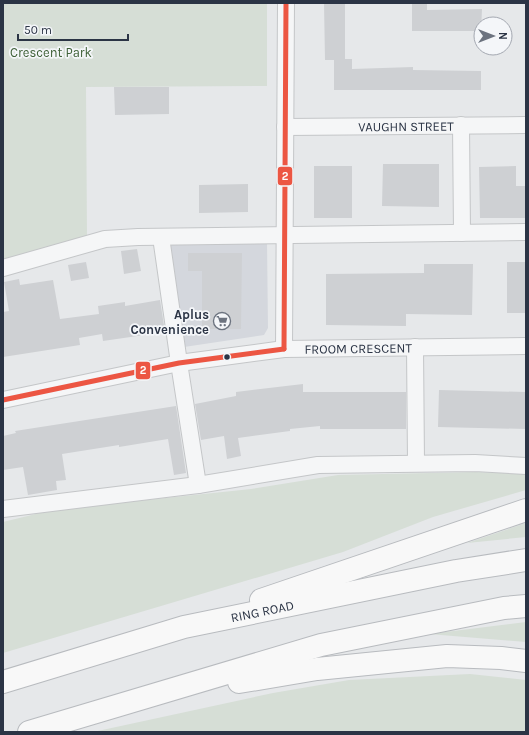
<svg xmlns="http://www.w3.org/2000/svg" width="529" height="735" viewBox="0 0 529 735" font-family="Karla,sans-serif">
  <style>
    .built { fill: #d4d7dd }
    .green { fill: #d6ded6 }
    .building { fill: #ced0d3 }
    .lines { fill: none; stroke-linecap: round; stroke-linejoin: round }
    .minor-casing { stroke: #c4c6c8; stroke-width: 18 }
    .highway-casing { stroke: #b8bbbf; stroke-width: 24 }
    .minor { stroke: #f5f6f7; stroke-width: 16 }
    .highway { stroke: #f8f8f8; stroke-width: 22 }
    .bus-1-casing { stroke: #f4f6f9; stroke-width: 8 }
    .bus-1 { stroke: #ec5643; stroke-width: 5 }
    .bus-dot { fill: #2b3445; stroke: #f4f6f9; stroke-width: 1.5 }
    .labels { text-anchor: middle; dominant-baseline: central; stroke-width: 3.5; stroke-linejoin: round; paint-order: stroke }
    .park-label { font-size: 13px; fill: #3f6138; stroke: #f4f6f9 }
    .street-label { font-size: 13px; fill: #2b3445; stroke: #f4f6f9 }
    .poi-label { font-size: 13px; font-weight: bold; fill: #2b3445; stroke: #f4f6f9; text-anchor: end }
    .line-badge { stroke: #f4f6f9; stroke-width: 1.5 }
    .badge-label { font-size: 11px; text-anchor: middle; font-weight: bold; fill: #fff }
  </style>
  <rect width="100%" height="100%" fill="#e6e8ea"/>
  <path class="built" d="M267 241 268 328 264 335 184 347 168 245Z"/>
  <g class="green">
    <path d="M3 3H267V86L86 87 87 237 3 261Z"/>
    <path d="M475 472 526 474V490L433 517 343 552 3 653V522L52 510 251 489 338 475Z"/>
    <path d="M526 523V537L467 543Z"/>
    <path d="M526 622V642L429 634Z"/>
    <path d="M470 674 526 680V732H93L273 693 349 680Z"/>
  </g>
  <g class="building">
    <path d="M324 3H345V59H352V69L413 67V70L481 71V90H334V60H325Z"/>
    <path d="M412 3H427V10L482 9 481 31H412Z"/>
    <path d="M114 87H169V114L115 115Z"/>
    <path d="M383 164H439V207L382 206Z"/>
    <rect x="314" y="166" width="38" height="52"/>
    <path d="M516 166V186H526V218H480L479 167Z"/>
    <path d="M248 184V212L199 213V185Z"/>
    <path d="M137 249 141 271 124 274 121 251Z"/>
    <path d="M188 253H242L241 329H202V271H188Z"/>
    <path d="M86 262 89 278 71 281 68 265Z"/>
    <rect x="507" y="262" width="19" height="51"/>
    <path d="M424 264H473L472 315 406 314V326L326 325V274L424 273Z"/>
    <path d="M19 279 20 285 53 280 60 319 99 314 98 306 125 302V306L160 300 165 332 103 341 102 334 79 338 80 345 3 357V312L9 311 4 282Z"/>
    <path d="M303 384V392H406V429H320V426L290 429V431L238 438 241 456 227 459 224 436 201 440 195 404 236 396V392Z"/>
    <path d="M439 390 526 392V429L438 427Z"/>
    <path d="M176 406 186 473 174 475 168 439 119 447V445L62 454 66 480 56 481 57 490 28 495 23 467 3 470V436L16 433 15 431Z"/>
  </g>
  <g class="lines">
    <g class="minor-casing">
      <g id="minor">
        <path d="M461 125 462 233"/>
        <path id="s1" d="M285 127 526 125"/>
        <path d="M161 237 179 363 198 485"/>
        <path d="M3 268 105 239 138 237 526 232"/>
        <path d="M415 347 416 463"/>
        <path d="M284 349 286 3"/>
        <path id="s2" d="M3 400 179 363 284 349 526 346"/>
        <path d="M3 509 198 485 318 465 475 463 526 466"/>
      </g>
    </g>
    <g class="highway-casing">
      <g id="highway">
        <path d="M261 600 526 510"/>
        <path id="s3" d="M3 682 184 627 456 571 526 560"/>
        <path d="M239 682 317 669 447 656 501 658 526 661"/>
        <path d="M29 732 321 645 504 608 526 606"/>
      </g>
    </g>
    <use href="#minor" class="minor"/>
    <use href="#highway" class="highway"/>
    <g class="bus-1-casing">
      <g id="bus-1">
        <path d="M284 349 286 3"/>
        <path d="M3 400 179 363 284 349"/>
      </g>
    </g>
    <use href="#bus-1" class="bus-1"/>
  </g>
  <defs>
    <g id="supermarket-ring" transform="scale(0.9)"><circle r="9.5" fill="#f4f6f9" stroke="#6c737f" stroke-width="1.5"/><path d="M-6-5.5h2.5l.6 2H6L4.5 2H-2.5L-4.4-4H-6ZM-1.5 3.2a1.3 1.3 0 1 0 .1 0ZM3 3.2a1.3 1.3 0 1 0 .1 0Z" fill="#6c737f"/></g>
  </defs>
  <g fill-rule="evenodd">
    <use href="#supermarket-ring" x="222" y="321"/>
  </g>
  <circle class="bus-dot" cx="227" cy="357" r="3.5"/>
  <g class="labels">
    <g class="park-label">
      <text x="51" y="52">Crescent Park</text>
    </g>
    <g class="street-label">
      <text stroke="none"><textPath href="#s1" startOffset="121">VAUGHN STREET</textPath></text>
      <text stroke="none"><textPath href="#s2" startOffset="360">FROOM CRESCENT</textPath></text>
      <text stroke="none"><textPath href="#s3" startOffset="269">RING ROAD</textPath></text>
    </g>
    <g class="poi-label">
      <text x="209" y="314">Aplus<tspan x="209" dy="15">Convenience</tspan></text>
    </g>
  </g>
  <g class="line-badge">
    <rect x="277" y="166" width="16" height="20" rx="4" fill="#ec5643"/>
    <rect x="135" y="361" width="16" height="19" rx="4" fill="#ec5643"/>
  </g>
  <g class="badge-label">
    <text x="285" y="180">2</text>
    <text x="143" y="374">2</text>
  </g>
  <rect width="529" height="735" fill="none" stroke="#2b3445" stroke-width="8"/>
  <g transform="translate(493 36) rotate(90)"><circle r="19" fill="#f4f6f9" stroke="#a4a8b1"/>
  <path d="M0-3L7 15L0 10L-7 15Z" fill="#6c737f"/>
  <text y="-6" font-size="11" font-weight="bold" text-anchor="middle" fill="#2b3445">N</text>
  </g>
  <path d="M18 34v6h110v-6" fill="none" stroke="#2b3445" stroke-width="2"/>
  <text x="24" y="34" font-size="12" fill="#2b3445" stroke="#f4f6f9" stroke-width="3" paint-order="stroke">50 m</text>
</svg>
